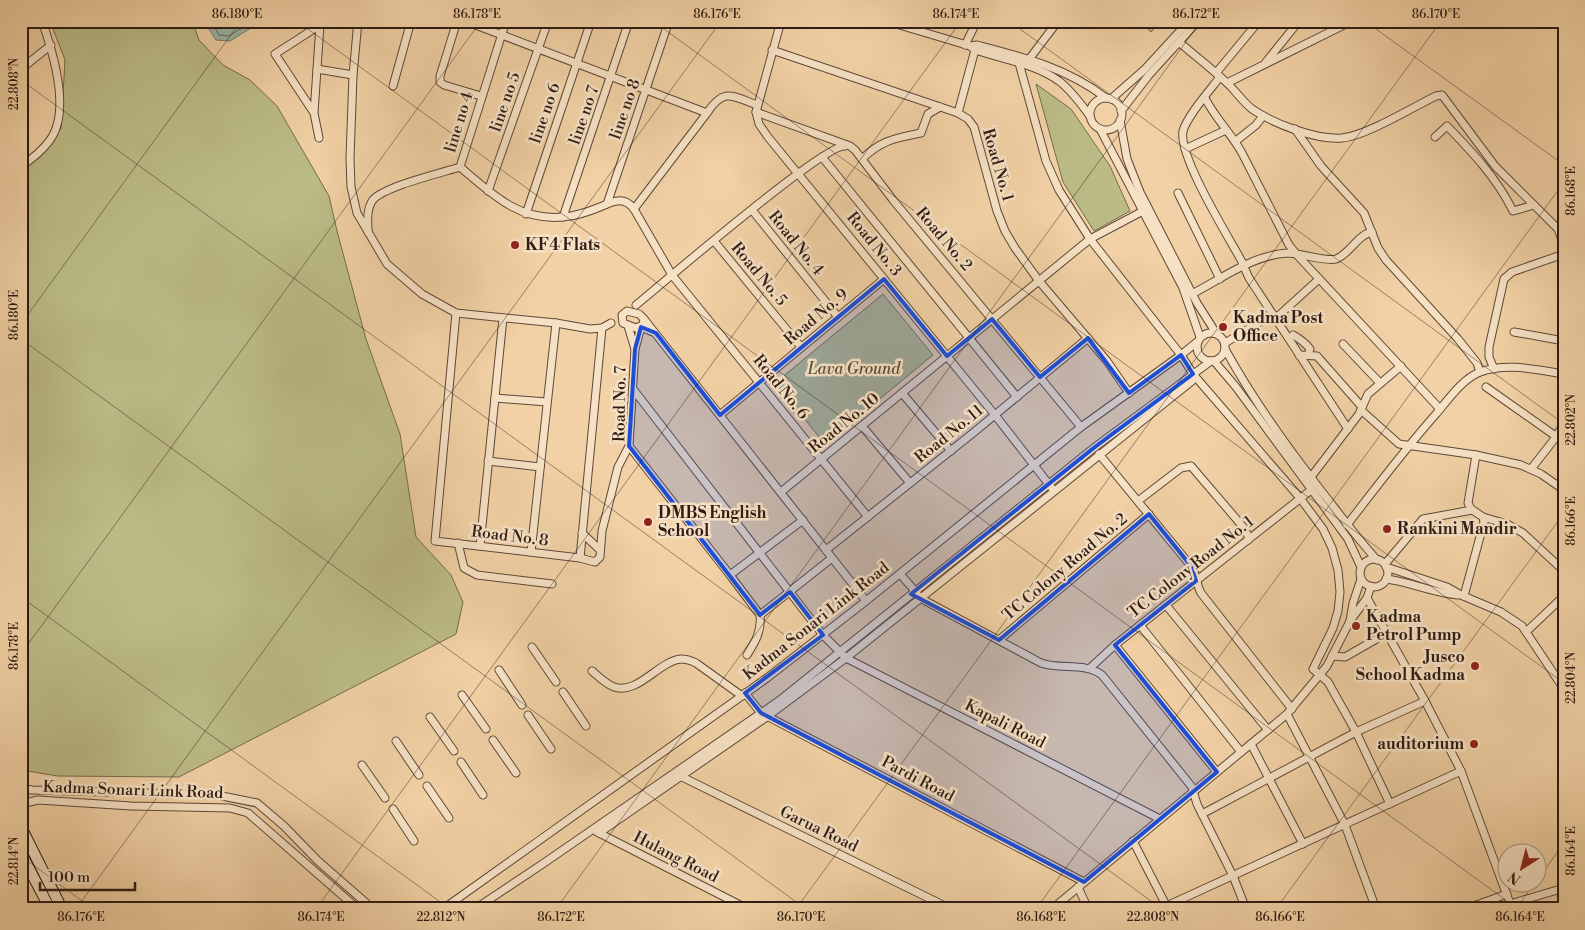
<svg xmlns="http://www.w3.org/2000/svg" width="1585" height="930" viewBox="0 0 1585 930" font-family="'Libre Bodoni',serif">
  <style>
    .green { fill: #bbbb86; stroke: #746b4d }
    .water { fill: #9bb7aa; stroke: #6f796e }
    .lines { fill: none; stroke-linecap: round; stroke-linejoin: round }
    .shore { stroke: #64695f; stroke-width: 1 }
    .minor-casing { stroke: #5e4838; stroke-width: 9 }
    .secondary-casing { stroke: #2d1b14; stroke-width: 12 }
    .minor { stroke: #f6e1c4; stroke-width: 7 }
    .secondary { stroke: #f6e1c4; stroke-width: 10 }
    .marked { fill: #1d4ed8; fill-opacity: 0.2; stroke: #1d4ed8; stroke-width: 4; stroke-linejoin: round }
    .ticks { fill: none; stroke: #2d1b14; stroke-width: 1; stroke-opacity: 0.45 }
    .poi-dot { fill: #8f2418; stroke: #f6e1c4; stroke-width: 2 }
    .labels { text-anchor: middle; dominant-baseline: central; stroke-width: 5; stroke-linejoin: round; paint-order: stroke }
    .street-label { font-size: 16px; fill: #2d1b14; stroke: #f6e1c4 }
    .poi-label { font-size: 16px; font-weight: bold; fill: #2d1b14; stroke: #f6e1c4; text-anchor: start }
    .park-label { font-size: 16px; font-style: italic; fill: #584b36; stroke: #f6e1c4 }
    .neatline { fill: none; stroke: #2d1b14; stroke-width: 2 }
    .ticks-label { font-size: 12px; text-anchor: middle; fill: #2d1b14 }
  </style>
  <rect width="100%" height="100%" fill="#f1d1a5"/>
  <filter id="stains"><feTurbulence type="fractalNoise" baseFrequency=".004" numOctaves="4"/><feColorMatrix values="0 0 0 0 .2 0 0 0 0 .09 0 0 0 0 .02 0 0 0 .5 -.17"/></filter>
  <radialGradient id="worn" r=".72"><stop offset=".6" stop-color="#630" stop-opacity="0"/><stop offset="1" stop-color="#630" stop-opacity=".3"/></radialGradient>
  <g class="green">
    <path d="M50 21H192L199 40 223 65 250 80 277 106 329 196 337 231 366 339 400 434 416 537 451 575 463 602 456 634 179 777 58 776 21 770V169L61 129 65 60Z"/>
    <path d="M1140 21H1161L1151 32Z"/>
    <path d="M1036 84 1071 109 1110 166 1130 211 1094 231 1063 182Z"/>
    <path d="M883 294 933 355 825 444 775 383Z"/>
  </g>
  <path class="water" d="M205 21H262L230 41 216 40 209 29Z"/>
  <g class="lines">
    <path class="shore" d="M211 21 219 35 229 36 253 21"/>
    <g class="minor-casing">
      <g id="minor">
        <path d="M358 21 353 75 350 158 351 187 357 213 387 264 422 294 456 313 556 323 590 329 602 328 611 323"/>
        <path d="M457 21 440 76V82L444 85 481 96"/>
        <path d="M465 21 707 113 634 209"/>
        <path d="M781 21 756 112 759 124 768 137 995 415 1051 487"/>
        <path d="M886 21 970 46 975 50C1003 59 1035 64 1059 81 1071 90 1081 104 1090 116"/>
        <path d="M1179 42C1194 55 1211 68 1226 82 1235 90 1242 101 1252 109 1274 124 1316 140 1342 138 1366 136 1413 107 1436 96L1442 95 1495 166 1558 229 1561 237 1564 251"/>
        <path d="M965 45 977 21"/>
        <path d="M970 46 977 45C1023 57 1067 68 1106 98"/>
        <path d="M772 50 958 113 968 119 974 127 997 211 1005 231 1015 248 1039 281 1107 361 1129 393"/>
        <path d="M1030 58 1058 21"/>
        <path d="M1266 62 1299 21"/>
        <path d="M1019 63 1046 161 1059 190 1090 239 1181 355 1193 374 1300 498 1323 529 1332 548 1338 570 1340 592 1338 611 1333 628 1313 669 1328 682 1356 732 1390 804"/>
        <path d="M21 69 51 45"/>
        <path d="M317 69 353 75"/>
        <path d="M1216 73 1259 21"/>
        <path d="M1220 77C1210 90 1187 116 1183 131 1178 156 1228 236 1241 260 1244 266 1246 272 1249 278L1348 429"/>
        <path d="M1227 83 1352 21"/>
        <path d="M393 86 411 21"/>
        <path d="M1205 98C1215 118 1231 133 1242 153L1289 245 1298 256 1440 409"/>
        <circle cx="1106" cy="114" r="16"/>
        <path d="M1111 99 1144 70 1189 21"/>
        <path d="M1121 111 1149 75 1198 21"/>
        <path d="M756 112 850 146 855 150 893 200 1081 427"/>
        <path d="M314 113 275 54 320 25 314 113 319 138"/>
        <path d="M707 113C724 87 732 96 757 105"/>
        <path d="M958 113 976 46"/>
        <path d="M1120 120 1127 159 1140 192 1197 303 1216 333"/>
        <path d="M1100 129 1183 288 1200 337"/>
        <path d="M1295 129 1321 166 1364 213 1378 248 1386 260 1458 339 1477 363 1480 372"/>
        <path d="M1435 137 1447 126C1473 153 1496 177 1513 211L1534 205"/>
        <path d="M1236 141 1256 125 1263 116"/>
        <path d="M1185 149 1226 130"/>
        <path d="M822 157 1017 397"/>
        <path d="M862 159C881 140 896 138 921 133L928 114 940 107"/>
        <path d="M21 166C32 159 42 151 50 140 71 111 53 52 42 21"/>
        <path d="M460 167C492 194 518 221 563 217 576 216 588 212 600 207 605 205 612 201 618 201 625 200 630 204 634 209L672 275 868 517"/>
        <path d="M488 191 548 21"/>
        <path d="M1178 193 1220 279"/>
        <path d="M607 204 669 21"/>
        <path d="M752 210 838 317"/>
        <path d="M526 214 591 21"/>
        <path d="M563 217 629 21"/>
        <path d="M368 232C368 222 366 211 372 201 382 187 441 173 460 167L506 21"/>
        <path d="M714 241 801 347"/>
        <path d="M1192 294C1221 279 1253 255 1287 253 1300 253 1326 262 1336 259 1350 254 1357 235 1372 232"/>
        <path d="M636 305C663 283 824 144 845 146"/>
        <path d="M627 311 639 314 644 319 643 325 636 328 623 323 622 315Z"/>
        <path d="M456 313 435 541 580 558 602 328"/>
        <path d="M1276 318 1319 279"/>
        <path d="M644 319 866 601"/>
        <path d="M628 326 635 349 641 327 653 332"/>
        <path d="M1514 332 1564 341"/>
        <circle cx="1211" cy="347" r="14"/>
        <path d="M1293 335C1300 339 1305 342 1310 349L1308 355"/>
        <path d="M1225 343 1273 314"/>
        <path d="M1343 344 1380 383"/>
        <path d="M635 349 629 446 730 575 803 520"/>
        <path d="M1225 349C1253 400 1284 443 1319 488 1338 512 1356 537 1377 560"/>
        <path d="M1299 355 1317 356 1362 407"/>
        <path d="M1214 361 1236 387 1348 539 1361 567"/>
        <path d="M1494 369 1489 357V347L1504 279 1512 272 1564 254"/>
        <path d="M1486 387 1564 442"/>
        <path d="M633 389 823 635 846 658 1160 819"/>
        <path d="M902 393 951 451"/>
        <path d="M495 398 547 402"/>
        <path d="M1361 410 1399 444 1476 455 1521 465 1541 474 1564 490"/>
        <path d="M720 415 884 279"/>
        <path d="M862 426 910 483"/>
        <path d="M1099 454 1191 566C1197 574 1196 584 1201 593L1292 709"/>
        <path d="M488 461 540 467"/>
        <path d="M1531 469 1556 437 1564 423"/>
        <path d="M1311 477 1359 414 1368 394 1401 366"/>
        <path d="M781 492 1090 239 1143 211"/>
        <path d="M1138 501 1181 468 1191 466 1244 528 1248 536V540"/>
        <path d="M1483 517 1507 524 1523 533 1564 571"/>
        <path d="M1347 525C1376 487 1405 449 1436 414 1448 400 1462 379 1480 372 1507 362 1537 370 1564 374"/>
        <path d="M582 533 600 550"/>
        <path d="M458 543 464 568 477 575 552 584"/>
        <path d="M480 546 503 318"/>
        <path d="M826 550 973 433 1088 338"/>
        <path d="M531 552 556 323"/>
        <path d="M580 558 595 562 600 557 602 531 618 467 629 446"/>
        <circle cx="1374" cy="573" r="14"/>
        <path d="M1385 564 1423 519 1472 510"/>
        <path d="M1386 567 1447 587 1461 595 1501 612 1522 626 1564 689"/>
        <path d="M900 574 915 591 920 598 1041 663C1061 670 1085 662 1102 675L1192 787 1197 804 1233 876 1246 909"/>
        <path d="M730 575 760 615C762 631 755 642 747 655"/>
        <path d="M1386 579C1411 582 1433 593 1458 595"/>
        <path d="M1464 596 1484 522 1483 517 1471 509 1468 503 1476 455"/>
        <path d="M1367 598 1425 701 1461 771 1512 909"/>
        <path d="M1166 605 1268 730"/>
        <path d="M760 615 832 558"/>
        <path d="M1350 621 1353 603 1361 579"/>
        <path d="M1140 625 1241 752"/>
        <path d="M1526 632 1564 596"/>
        <path d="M999 640 1149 514"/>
        <path d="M1115 645 1217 772"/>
        <path d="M532 647 556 682"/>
        <path d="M1332 656 1345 657 1387 633"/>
        <path d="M1090 668 1115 645 1311 490"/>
        <path d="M499 670 522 705"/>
        <path d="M592 671C599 677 606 684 614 687 638 695 659 661 681 659 686 659 692 661 696 663L742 696"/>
        <path d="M563 692 586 726"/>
        <path d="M745 693 761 713 1084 882"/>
        <path d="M462 695 486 729"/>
        <path d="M1287 714 1345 825 1376 909"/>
        <path d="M528 715 551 749"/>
        <path d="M430 717 454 751"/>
        <path d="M493 740 516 773"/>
        <path d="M396 741 419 775"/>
        <path d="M1251 744 1303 844"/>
        <path d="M461 762 483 795"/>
        <path d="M362 765 385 798"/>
        <path d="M680 776 951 909"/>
        <path d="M427 786 449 818"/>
        <path d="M21 788 32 790 217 795 257 803 284 826 318 861 373 909"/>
        <path d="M21 804 38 800 131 806 230 808 248 813 358 909"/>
        <path d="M393 809 414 841"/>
        <path d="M1202 814 1356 732 1425 701"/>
        <path d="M597 832 748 909"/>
        <path d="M599 833 768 716 846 658 1192 381"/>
        <path d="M1133 841 1168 909"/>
        <path d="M1078 887 1088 909"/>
        <path d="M1510 904 1564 888"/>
        <path d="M443 909 767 678 866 601 1081 427 1181 355 1197 342"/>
        <path d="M475 909 544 863 780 700 1095 447 1211 361"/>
        <path d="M1052 909 1287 714 1327 666 1350 621 1367 598 1371 586"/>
        <path d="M1160 909 1461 771"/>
        <path d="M1465 909 1507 894"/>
      </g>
    </g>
    <g class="secondary-casing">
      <g id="secondary">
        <path d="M21 827 62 909"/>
        <path d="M21 853 50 909"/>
      </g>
    </g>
    <use href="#minor" class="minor"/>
    <use href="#secondary" class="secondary"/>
  </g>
  <path class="marked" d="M884 279 947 356 992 319 1040 377 1088 338 1129 393 1181 355 1193 374 1095 447 911 594 999 640 1149 514 1191 566 1196 581 1115 645 1217 772 1084 882 761 713 745 693 823 635 790 592 760 615 629 446 635 349 641 327 656 333 720 415Z"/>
  <path class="ticks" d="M297 21 1518 909M653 21 1564 683M1009 21 1564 424M1365 21 1564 165M21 80 1162 909M21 324 241 21M21 339 806 909M21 597 450 909M21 654 481 21M21 856 93 909M1538 879 1564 843M76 909 721 21M316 909 961 21M556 909 1201 21M796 909 1441 21M1036 909 1564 182M1276 909 1564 513M1516 909 1535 882"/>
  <g class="poi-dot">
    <circle cx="515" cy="245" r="5"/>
    <circle cx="1223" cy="327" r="5"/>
    <circle cx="648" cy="522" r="5"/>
    <circle cx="1387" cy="529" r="5"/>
    <circle cx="1356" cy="626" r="5"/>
    <circle cx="1475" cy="666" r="5"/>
    <circle cx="1474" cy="744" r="5"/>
  </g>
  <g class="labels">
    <g class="street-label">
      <text transform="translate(505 102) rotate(-71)">line no 5</text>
      <text transform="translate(625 109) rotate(-71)">line no 8</text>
      <text transform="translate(545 113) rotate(-71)">line no 6</text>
      <text transform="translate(584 115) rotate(-71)">line no 7</text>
      <text transform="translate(459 122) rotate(-73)">line no 4</text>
      <text transform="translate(998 165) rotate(74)">Road No. 1</text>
      <text transform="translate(944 239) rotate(50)">Road No. 2</text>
      <text transform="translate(796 243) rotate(51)">Road No. 4</text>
      <text transform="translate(874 244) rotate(51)">Road No. 3</text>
      <text transform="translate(759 274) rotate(50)">Road No. 5</text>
      <text transform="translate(816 317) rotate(-40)">Road No. 9</text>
      <text transform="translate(781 387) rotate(51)">Road No. 6</text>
      <text transform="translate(620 404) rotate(-89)">Road No. 7</text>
      <text transform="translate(844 423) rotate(-39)">Road No. 10</text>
      <text transform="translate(949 434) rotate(-39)">Road No. 11</text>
      <text transform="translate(510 536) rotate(7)">Road No. 8</text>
      <text transform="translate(1065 567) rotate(-40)">TC Colony Road No. 2</text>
      <text transform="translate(1191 567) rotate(-38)">TC Colony Road No. 1</text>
      <text transform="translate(816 621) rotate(-38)">Kadma Sonari Link Road</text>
      <text transform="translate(1005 724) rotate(27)">Kapali Road</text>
      <text transform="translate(918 779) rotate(28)">Pardi Road</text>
      <text transform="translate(133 790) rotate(2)">Kadma Sonari Link Road</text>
      <text transform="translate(819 829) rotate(26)">Garua Road</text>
      <text transform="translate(676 857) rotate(27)">Hulang Road</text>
    </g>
    <g class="poi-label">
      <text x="525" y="245">KF4 Flats</text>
      <text x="1233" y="318">Kadma Post<tspan x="1233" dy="18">Office</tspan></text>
      <text x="658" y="513">DMBS English<tspan x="658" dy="18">School</tspan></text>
      <text x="1397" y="529">Rankini Mandir</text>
      <text x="1366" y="617">Kadma<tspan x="1366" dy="18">Petrol Pump</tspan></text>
      <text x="1465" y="657" text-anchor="end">Jusco<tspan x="1465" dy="18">School Kadma</tspan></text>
      <text x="1464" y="744" text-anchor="end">auditorium</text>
    </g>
    <g class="park-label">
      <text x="854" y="369">Lava Ground</text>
    </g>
  </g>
  <rect width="1585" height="930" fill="none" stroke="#f1d1a5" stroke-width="55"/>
  <g transform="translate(1522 868) rotate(216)"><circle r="24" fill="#f6e1c4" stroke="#a6927e"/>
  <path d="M0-4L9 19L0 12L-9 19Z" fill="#8f2418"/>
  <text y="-8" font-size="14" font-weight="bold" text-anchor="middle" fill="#2d1b14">N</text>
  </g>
  <path d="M40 882v8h95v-8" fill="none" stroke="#2d1b14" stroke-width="2.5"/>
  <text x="48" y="882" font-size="15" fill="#2d1b14" stroke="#f6e1c4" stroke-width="4" paint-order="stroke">100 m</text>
  <rect x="28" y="28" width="1530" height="874" class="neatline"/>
  <g class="ticks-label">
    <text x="237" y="18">86.180°E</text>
    <text x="477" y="18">86.178°E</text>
    <text x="717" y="18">86.176°E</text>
    <text x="956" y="18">86.174°E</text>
    <text x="1196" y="18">86.172°E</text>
    <text x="1436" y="18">86.170°E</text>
    <text transform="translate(14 84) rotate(-90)" y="4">22.808°N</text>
    <text transform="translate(1571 191) rotate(-90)" y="4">86.168°E</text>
    <text transform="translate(14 315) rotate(-90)" y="4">86.180°E</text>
    <text transform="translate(1571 420) rotate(-90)" y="4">22.802°N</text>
    <text transform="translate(1571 521) rotate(-90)" y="4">86.166°E</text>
    <text transform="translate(14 646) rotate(-90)" y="4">86.178°E</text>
    <text transform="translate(1571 678) rotate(-90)" y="4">22.804°N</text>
    <text transform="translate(1571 851) rotate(-90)" y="4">86.164°E</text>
    <text transform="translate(14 861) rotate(-90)" y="4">22.814°N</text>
    <text x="81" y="921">86.176°E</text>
    <text x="321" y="921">86.174°E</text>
    <text x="441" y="921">22.812°N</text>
    <text x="561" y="921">86.172°E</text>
    <text x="801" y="921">86.170°E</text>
    <text x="1041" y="921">86.168°E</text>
    <text x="1153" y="921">22.808°N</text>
    <text x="1280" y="921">86.166°E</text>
    <text x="1520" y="921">86.164°E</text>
  </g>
  <rect width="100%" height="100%" filter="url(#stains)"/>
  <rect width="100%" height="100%" fill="url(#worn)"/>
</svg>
